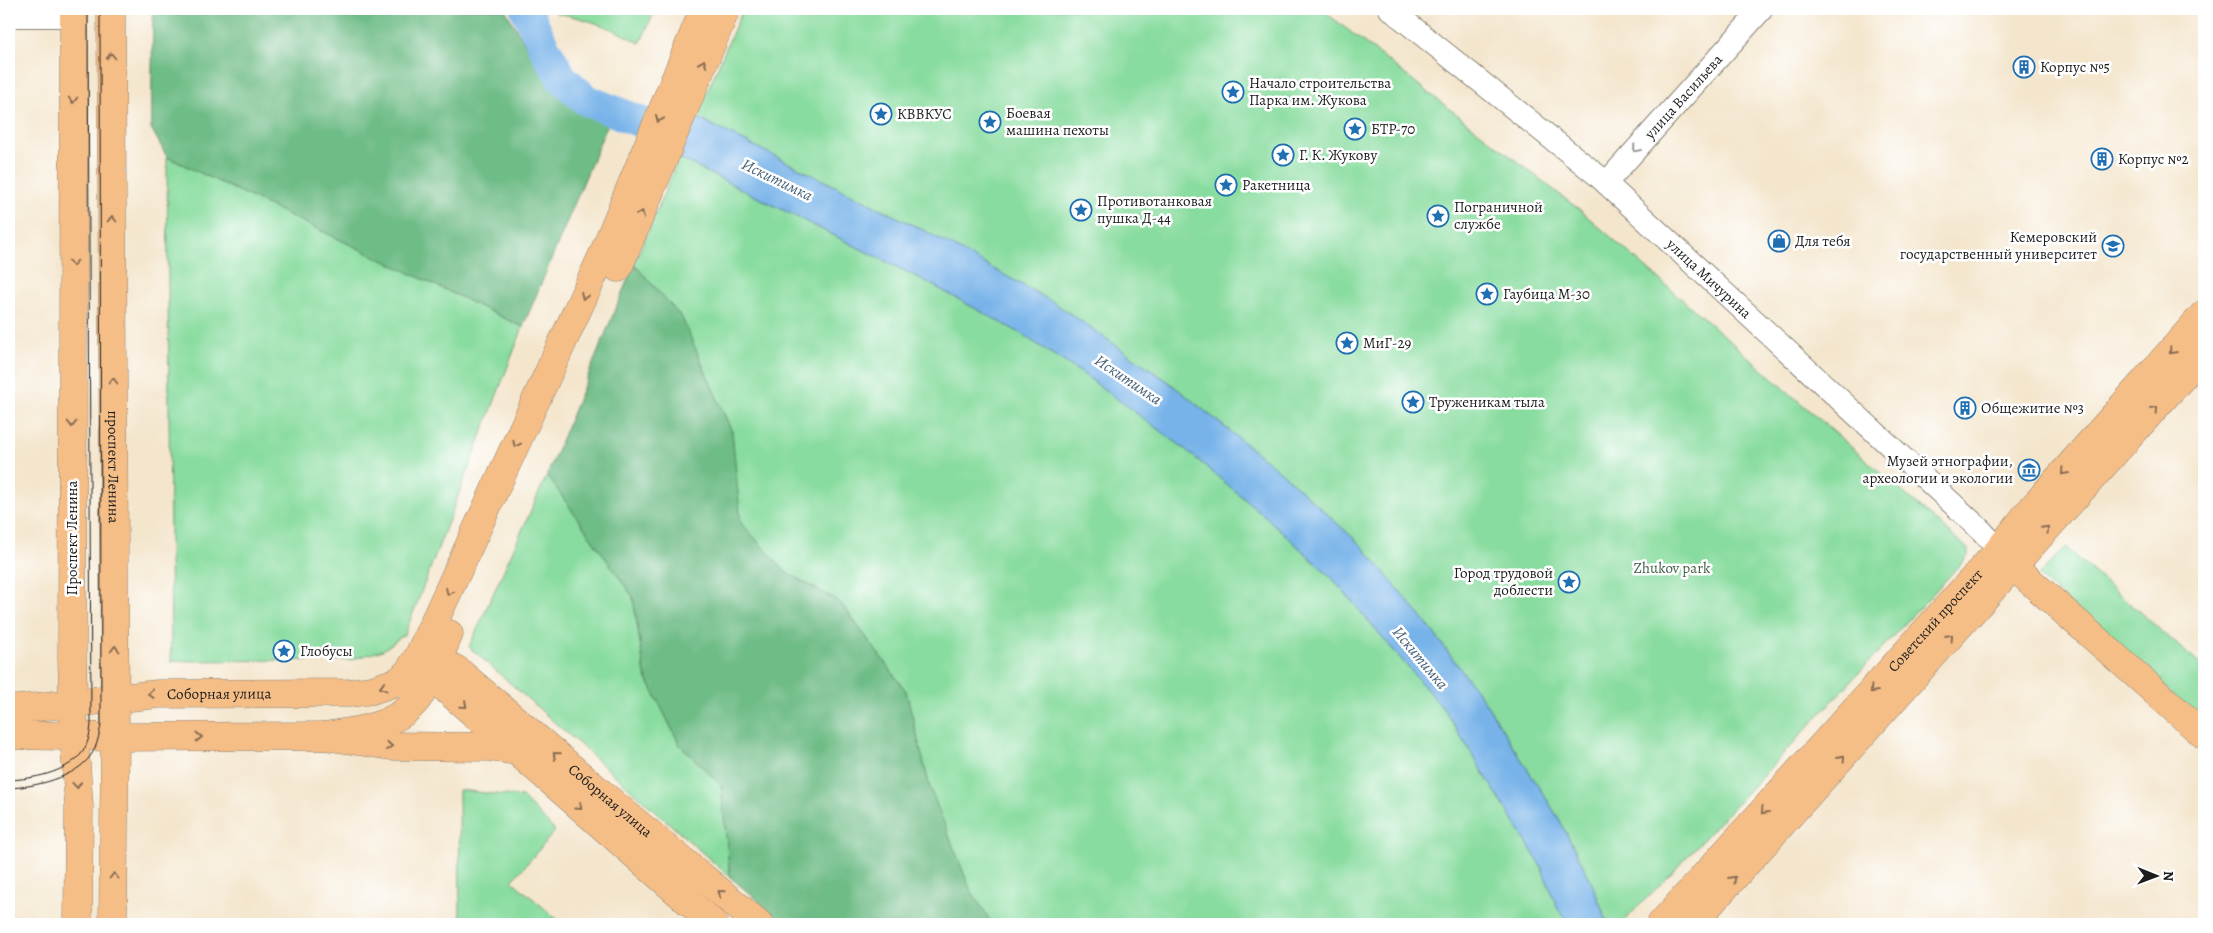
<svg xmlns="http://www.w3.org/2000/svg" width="2213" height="933" viewBox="0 0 2213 933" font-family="Alegreya,serif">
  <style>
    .green { fill: #88dc9f; stroke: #527c5e }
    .forest { fill: #6ebc86; stroke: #456c51 }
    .water { fill: #77b3e9; stroke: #4a6882 }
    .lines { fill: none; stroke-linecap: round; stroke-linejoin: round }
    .river { stroke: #77b3e9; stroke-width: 32 }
    .minor-casing { stroke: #888174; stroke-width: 24 }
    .major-casing { stroke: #888174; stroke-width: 29 }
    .minor { stroke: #fff; stroke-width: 22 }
    .major { stroke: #f6be87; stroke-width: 28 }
    .tram { stroke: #1c1c1c; stroke-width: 1 }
    .oneway { stroke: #896d52 }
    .oneway2 { stroke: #999 }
    .labels { text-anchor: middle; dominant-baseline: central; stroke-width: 5; stroke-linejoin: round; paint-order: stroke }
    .poi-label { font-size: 15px; fill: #1c1c1c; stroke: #fff; text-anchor: start }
    .street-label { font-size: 15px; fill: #1c1c1c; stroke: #fff }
    .park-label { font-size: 15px; fill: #425f4a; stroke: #fff }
    .water-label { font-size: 16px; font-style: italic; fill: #456078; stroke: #fff }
  </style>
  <rect width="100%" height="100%" fill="#fff"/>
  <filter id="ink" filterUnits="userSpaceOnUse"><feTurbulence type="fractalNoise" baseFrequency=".02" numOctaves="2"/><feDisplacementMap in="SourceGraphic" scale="10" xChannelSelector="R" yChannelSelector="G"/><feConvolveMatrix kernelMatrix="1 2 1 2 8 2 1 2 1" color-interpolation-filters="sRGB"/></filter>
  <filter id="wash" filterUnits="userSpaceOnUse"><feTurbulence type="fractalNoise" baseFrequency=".0096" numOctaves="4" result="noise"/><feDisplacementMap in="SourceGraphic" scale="20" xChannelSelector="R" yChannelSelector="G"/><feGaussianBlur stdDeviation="1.12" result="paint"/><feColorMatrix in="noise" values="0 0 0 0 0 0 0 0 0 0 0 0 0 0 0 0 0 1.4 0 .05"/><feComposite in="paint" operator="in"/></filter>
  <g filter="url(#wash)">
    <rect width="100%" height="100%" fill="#f4e6cd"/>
    <g class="green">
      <path d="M552 9H656L640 43C610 27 589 19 556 13Z"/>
      <path d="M743 9H1321L1581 211 1968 549V556L1670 875 1621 924H1608L1590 879 1559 819 1485 702 1427 624 1362 546 1282 473 1166 380 1053 302 927 232 696 117Z"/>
      <path d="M167 157 523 327 405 634 383 650 350 660 171 661Z"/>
      <path d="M679 158 927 282 1020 333 1086 376 1185 449 1266 517 1332 578 1446 712 1541 866 1558 909 1570 924H992L970 889 930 788 906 691 840 602 786 572 740 523 732 432 682 318 634 264Z"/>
      <path d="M547 475 633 597 645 675 680 745 721 785 730 877 469 647Z"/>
      <path d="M2065 547 2204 668V722L2038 576Z"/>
      <path d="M459 790 522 797 555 831 512 881 563 924H460Z"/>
    </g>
    <g class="forest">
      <path d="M153 9H505L541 72 577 103 609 121 523 327 167 157 151 128Z"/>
      <path d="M634 264 682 318 732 432 741 523 786 572 840 602 906 691 930 788 970 889 992 924H785L730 877 721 785 680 745 645 675 633 597 547 475Z"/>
    </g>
    <path class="water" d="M696 117 927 232 1053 302 1166 380 1282 473 1362 546 1427 624 1485 702 1559 819 1590 879 1608 924H1570L1558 909 1541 866 1446 712 1332 578 1266 517 1185 449 1086 376 1020 333 927 282 679 158Z"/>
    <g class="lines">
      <path class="river" d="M526 9 544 47 562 78 586 100 683 139"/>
    </g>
  </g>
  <g filter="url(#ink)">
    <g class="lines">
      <g class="minor-casing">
        <g id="minor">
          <path id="s1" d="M1390 9 1597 175 1982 531 2010 562"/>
          <path d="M9 16H74"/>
          <path id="s2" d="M1606 183 1762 9"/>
        </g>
      </g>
      <g class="major-casing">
        <g id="major">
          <path d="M74 9 72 656 74 736 79 806 78 924"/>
          <path id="s3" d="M111 9 115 737 113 924"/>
          <path d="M618 268 726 9"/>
          <path d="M2012 565 2204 735"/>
          <path id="s4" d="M420 657 437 660 457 670 614 804 759 924"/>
          <path d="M421 660 431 675 447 690 714 924"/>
          <path id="s5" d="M9 710 158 694 349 693 372 690 399 681 409 671 418 657 604 252 704 9"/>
          <path d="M9 735 115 737 324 736 391 746 488 747 517 751"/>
          <path d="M324 736C358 731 400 727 421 694 433 676 440 654 449 634"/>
          <path id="s6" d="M1661 924 1999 550 2028 513 2204 314"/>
          <path d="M1692 924 2204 353"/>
        </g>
      </g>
      <use href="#minor" class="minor"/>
      <use href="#major" class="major"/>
      <g class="tram">
        <path d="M9 780C32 779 65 773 81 754 87 747 90 735 91 725L88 9"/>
        <path d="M9 788C34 787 76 778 91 755 97 747 99 735 101 725L100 9"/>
      </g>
    </g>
    <defs><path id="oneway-chevron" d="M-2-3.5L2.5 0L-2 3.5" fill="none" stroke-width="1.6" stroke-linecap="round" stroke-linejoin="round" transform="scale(1.25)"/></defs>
    <g class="oneway">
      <use href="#oneway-chevron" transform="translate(111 56) rotate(-90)"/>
      <use href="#oneway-chevron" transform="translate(703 63) rotate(-68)"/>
      <use href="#oneway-chevron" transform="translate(73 100) rotate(90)"/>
      <use href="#oneway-chevron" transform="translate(659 119) rotate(112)"/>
      <use href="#oneway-chevron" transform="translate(641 214) rotate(-68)"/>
      <use href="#oneway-chevron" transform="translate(112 219) rotate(-90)"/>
      <use href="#oneway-chevron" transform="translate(73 263) rotate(90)"/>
      <use href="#oneway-chevron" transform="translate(584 296) rotate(115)"/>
      <use href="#oneway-chevron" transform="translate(2172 351) rotate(132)"/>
      <use href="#oneway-chevron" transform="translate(113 381) rotate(-90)"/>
      <use href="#oneway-chevron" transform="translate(2155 409) rotate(-48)"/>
      <use href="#oneway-chevron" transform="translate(72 424) rotate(90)"/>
      <use href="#oneway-chevron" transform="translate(516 444) rotate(115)"/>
      <use href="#oneway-chevron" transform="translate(2064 472) rotate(132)"/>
      <use href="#oneway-chevron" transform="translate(2046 529) rotate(-47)"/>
      <use href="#oneway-chevron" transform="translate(449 592) rotate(115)"/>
      <use href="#oneway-chevron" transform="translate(1950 637) rotate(-48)"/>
      <use href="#oneway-chevron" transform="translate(115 649) rotate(-90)"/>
      <use href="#oneway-chevron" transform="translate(383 687) rotate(163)"/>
      <use href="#oneway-chevron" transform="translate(1873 690) rotate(132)"/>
      <use href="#oneway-chevron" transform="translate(151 694) rotate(175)"/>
      <use href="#oneway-chevron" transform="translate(464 705) rotate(41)"/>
      <use href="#oneway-chevron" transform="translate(199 737)"/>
      <use href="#oneway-chevron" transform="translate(389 746) rotate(5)"/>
      <use href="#oneway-chevron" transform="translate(556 755) rotate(-139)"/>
      <use href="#oneway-chevron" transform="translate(1842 758) rotate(-48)"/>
      <use href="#oneway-chevron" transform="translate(77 785) rotate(85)"/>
      <use href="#oneway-chevron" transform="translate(579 807) rotate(42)"/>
      <use href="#oneway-chevron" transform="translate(1764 811) rotate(132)"/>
      <use href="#oneway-chevron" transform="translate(114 876) rotate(-90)"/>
      <use href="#oneway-chevron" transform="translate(1733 879) rotate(-48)"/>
      <use href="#oneway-chevron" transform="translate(721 893) rotate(-141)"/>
    </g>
    <use class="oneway2" href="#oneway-chevron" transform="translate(1636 149) rotate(131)"/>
  </g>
  <defs>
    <g id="building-ring" transform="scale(1.125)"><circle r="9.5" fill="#fff" stroke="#1f6fb2" stroke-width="1.5"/><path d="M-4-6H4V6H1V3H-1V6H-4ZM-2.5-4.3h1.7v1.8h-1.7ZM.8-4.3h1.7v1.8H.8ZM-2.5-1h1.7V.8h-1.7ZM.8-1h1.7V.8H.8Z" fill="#1f6fb2"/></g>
    <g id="sight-ring" transform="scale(1.125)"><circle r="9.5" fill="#fff" stroke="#1f6fb2" stroke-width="1.5"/><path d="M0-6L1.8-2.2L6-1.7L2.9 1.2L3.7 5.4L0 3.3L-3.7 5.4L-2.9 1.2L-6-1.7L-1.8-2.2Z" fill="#1f6fb2"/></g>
    <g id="shop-ring" transform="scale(1.125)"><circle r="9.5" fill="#fff" stroke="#1f6fb2" stroke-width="1.5"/><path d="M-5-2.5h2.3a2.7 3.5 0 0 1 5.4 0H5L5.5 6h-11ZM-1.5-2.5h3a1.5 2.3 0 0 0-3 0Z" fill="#1f6fb2"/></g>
    <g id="university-ring" transform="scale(1.125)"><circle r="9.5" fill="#fff" stroke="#1f6fb2" stroke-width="1.5"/><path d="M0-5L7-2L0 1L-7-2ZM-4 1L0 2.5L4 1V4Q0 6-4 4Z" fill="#1f6fb2"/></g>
    <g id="museum-ring" transform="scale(1.125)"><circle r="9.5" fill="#fff" stroke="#1f6fb2" stroke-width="1.5"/><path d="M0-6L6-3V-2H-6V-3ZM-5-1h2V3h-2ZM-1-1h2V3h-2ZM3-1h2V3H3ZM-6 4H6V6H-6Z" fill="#1f6fb2"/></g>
  </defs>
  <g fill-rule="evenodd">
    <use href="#building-ring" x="2024" y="67"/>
    <use href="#sight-ring" x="1233" y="92"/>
    <use href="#sight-ring" x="881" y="114"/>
    <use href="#sight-ring" x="990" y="122"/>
    <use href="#sight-ring" x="1355" y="129"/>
    <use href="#sight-ring" x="1283" y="155"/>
    <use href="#building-ring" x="2102" y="159"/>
    <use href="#sight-ring" x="1226" y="185"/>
    <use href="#sight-ring" x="1081" y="210"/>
    <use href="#sight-ring" x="1438" y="216"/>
    <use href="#shop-ring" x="1779" y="241"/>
    <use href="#university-ring" x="2113" y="246"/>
    <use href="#sight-ring" x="1487" y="294"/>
    <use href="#sight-ring" x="1347" y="343"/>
    <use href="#sight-ring" x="1413" y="402"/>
    <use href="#building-ring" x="1965" y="408"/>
    <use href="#museum-ring" x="2029" y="470"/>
    <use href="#sight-ring" x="1569" y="582"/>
    <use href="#sight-ring" x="284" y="651"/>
  </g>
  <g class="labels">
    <g class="poi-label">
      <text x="2040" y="67">Корпус №5</text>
      <text x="1249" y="83">Начало строительства<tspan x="1249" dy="17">Парка им. Жукова</tspan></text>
      <text x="1006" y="113">Боевая<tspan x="1006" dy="17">машина пехоты</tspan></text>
      <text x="897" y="114">КВВКУС</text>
      <text x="1371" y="129">БТР-70</text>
      <text x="1299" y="155">Г. К. Жукову</text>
      <text x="2118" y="159">Корпус №2</text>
      <text x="1242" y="185">Ракетница</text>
      <text x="1097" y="201">Противотанковая<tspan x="1097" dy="17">пушка Д-44</tspan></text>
      <text x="1454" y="207">Пограничной<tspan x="1454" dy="17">службе</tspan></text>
      <text x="2097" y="237" text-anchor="end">Кемеровский<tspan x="2097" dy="17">государственный университет</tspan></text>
      <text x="1795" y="241">Для тебя</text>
      <text x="1503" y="294">Гаубица М-30</text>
      <text x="1363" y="343">МиГ-29</text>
      <text x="1429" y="402">Труженикам тыла</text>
      <text x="1981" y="408">Общежитие №3</text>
      <text x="2013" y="461" text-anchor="end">Музей этнографии,<tspan x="2013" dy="17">археологии и экологии</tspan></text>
      <text x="1553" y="573" text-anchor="end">Город трудовой<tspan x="1553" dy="17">доблести</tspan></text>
      <text x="300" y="651">Глобусы</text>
    </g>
    <g class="street-label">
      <text stroke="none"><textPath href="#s2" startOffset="116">улица Васильева</textPath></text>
      <text stroke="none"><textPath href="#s1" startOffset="418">улица Мичурина</textPath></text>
      <text stroke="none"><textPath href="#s3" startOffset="458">проспект Ленина</textPath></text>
      <text transform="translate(72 538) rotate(-90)">Проспект Ленина</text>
      <text stroke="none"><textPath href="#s6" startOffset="409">Советский проспект</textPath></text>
      <text stroke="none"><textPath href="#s5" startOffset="211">Соборная улица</textPath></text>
      <text stroke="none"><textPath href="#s4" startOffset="241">Соборная улица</textPath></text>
    </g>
    <g class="park-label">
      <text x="1672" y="568">Zhukov park</text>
    </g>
    <g class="water-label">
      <text transform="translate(777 180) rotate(26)">Искитимка</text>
      <text transform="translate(1128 380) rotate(34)">Искитимка</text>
      <text transform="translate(1420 658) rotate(50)">Искитимка</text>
    </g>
  </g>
  <rect width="2213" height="933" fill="none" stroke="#fff" stroke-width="30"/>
  <g transform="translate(2156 876) rotate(91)" stroke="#ffffff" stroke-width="4" paint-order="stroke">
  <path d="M0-4L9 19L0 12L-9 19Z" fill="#1c1c1c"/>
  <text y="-8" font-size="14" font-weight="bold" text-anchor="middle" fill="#1c1c1c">N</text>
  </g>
</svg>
